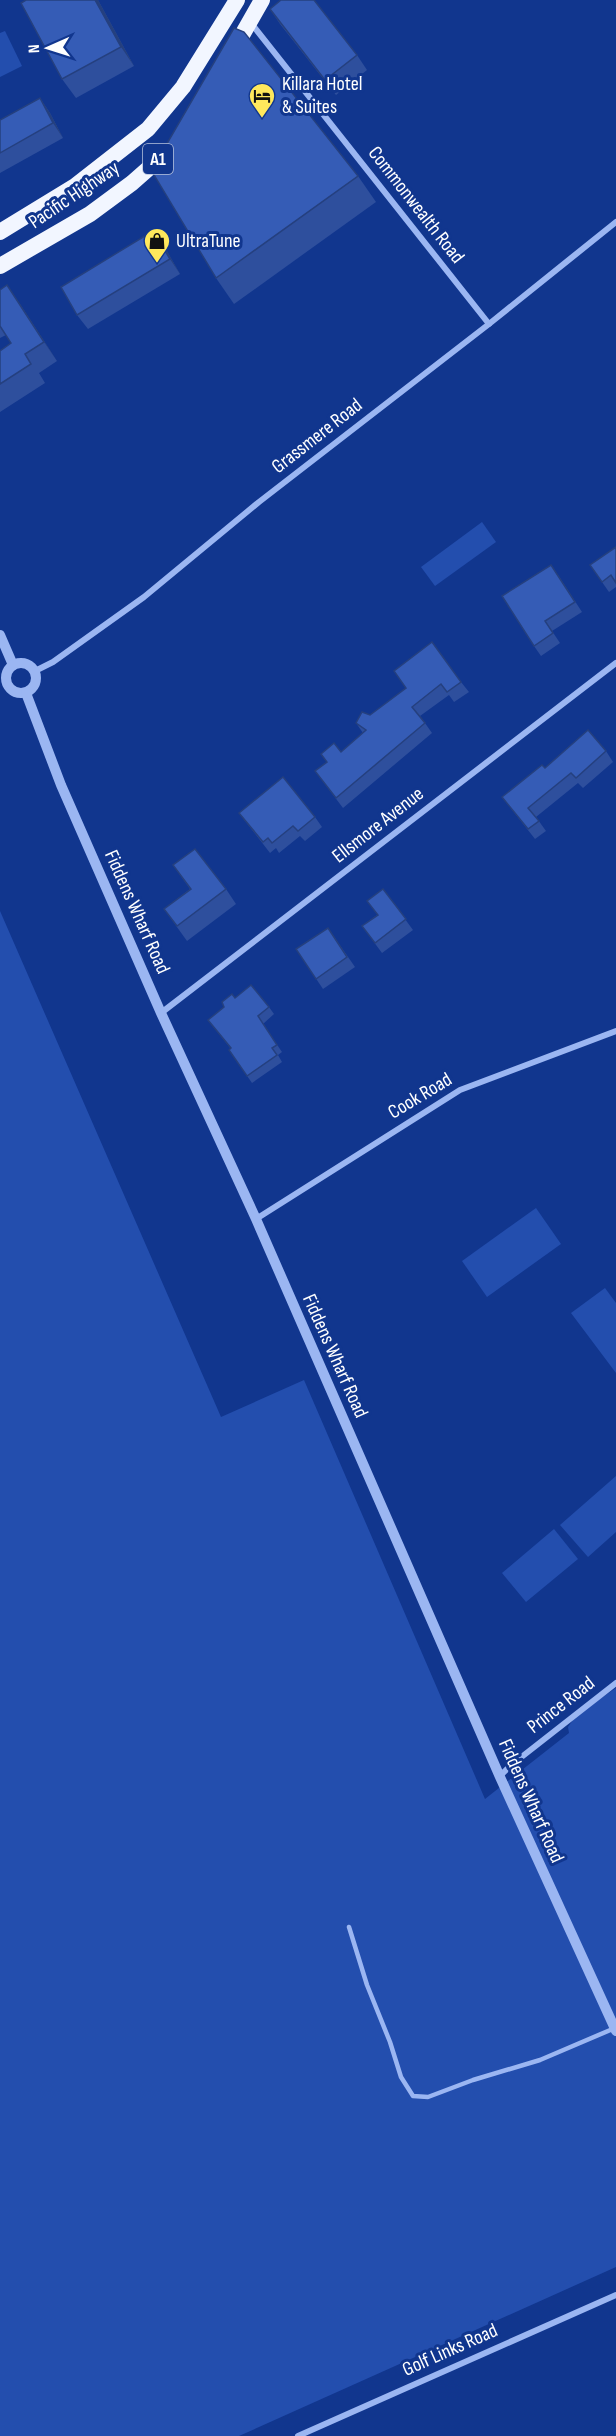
<svg xmlns="http://www.w3.org/2000/svg" width="616" height="2436" viewBox="0 0 616 2436" font-family="'Sofia Sans Condensed',sans-serif">
  <style>
    .green { fill: #234eae }
    .lines { fill: none; stroke-linecap: round; stroke-linejoin: round }
    .service { stroke: #9bb6f2; stroke-width: 4.5 }
    .minor { stroke: #9bb6f2; stroke-width: 6 }
    .tertiary { stroke: #9bb6f2; stroke-width: 10 }
    .trunk { stroke: #f2f6ff; stroke-width: 16 }
    .wall { fill: #2e4f9d }
    .shaded-wall { fill: #25407f }
    .building { fill: #355cb6; stroke: #25407f; stroke-width: 1.5 }
    .labels { text-anchor: middle; dominant-baseline: central; stroke-width: 6; stroke-linejoin: round; paint-order: stroke }
    .shield { fill: #11368e; stroke: #b8c3dd; stroke-width: 1.5 }
    .shield-label { font-size: 18px; font-weight: bold; fill: #fff }
    .poi-label { font-size: 20px; fill: #fff; stroke: #11368e; text-anchor: start }
    .street-label { font-size: 20px; fill: #fff; stroke: #11368e }
  </style>
  <rect width="100%" height="100%" fill="#11368e"/>
  <g class="green">
    <path d="M5 31 22 66 0 77V33Z"/>
    <path d="M482 522 496 542 435 586 421 567Z"/>
    <path d="M0 911 221 1417 304 1380 485 1799 569 1733 568 1727 577 1714 616 1688V2267L239 2436H0Z"/>
    <path d="M536 1208 561 1244 487 1297 462 1261Z"/>
    <path d="M605 1288 616 1303V1373L571 1313Z"/>
    <path d="M616 1476V1532L588 1557 560 1525Z"/>
    <path d="M554 1529 578 1559 526 1602 502 1573Z"/>
  </g>
  <g class="lines">
    <path class="service" d="M349 1927 367 1985 390 2042 401 2077 413 2096 428 2097 473 2080 540 2060 615 2028"/>
    <g class="minor">
      <path d="M251 23 489 324"/>
      <path d="M35 671 53 662 144 597 259 502 489 324 616 222"/>
      <path d="M161 1013 616 663"/>
      <path d="M256 1219 460 1090 616 1031"/>
      <path d="M500 1776 510 1766 616 1683"/>
      <path d="M298 2436 616 2295"/>
    </g>
    <g class="tertiary">
      <path d="M0 635 13 665"/>
      <circle cx="21" cy="678" r="15"/>
      <path d="M26 693 61 785 161 1013 256 1219 500 1777 616 2031"/>
    </g>
    <g class="trunk">
      <path d="M233 51 262 0"/>
      <path d="M0 232 75 186 148 129 183 87 237 0"/>
      <path d="M0 266 90 214 132 183 166 153"/>
    </g>
  </g>
  <g class="wall">
    <path d="M26 0H98L134 66 76 98 62 79Z"/>
    <path d="M270 9 357 55 367 70 336 95 280 24Z"/>
    <path d="M40 98 50 113 63 138 0 173V120Z"/>
    <path d="M161 154 358 176 376 202 234 304 216 278Z"/>
    <path d="M164 246 180 274 88 329 77 315Z"/>
    <path d="M0 290 20 304 57 361 39 373 45 383 0 412V351L11 343 6 335 0 338Z"/>
    <path d="M616 547V587L609 592 590 565Z"/>
    <path d="M558 575 582 612 552 631 560 643 541 656 534 646Z"/>
    <path d="M461 682 469 692 454 702 449 695 420 716 432 733 343 808 315 771 327 762 321 754 341 752 363 733 356 723 370 715 406 688Z"/>
    <path d="M606 751 613 762 583 788 578 783 536 817 546 831 535 839 502 797 545 768Z"/>
    <path d="M239 813 315 817 322 827 305 841 300 836 279 853 276 848 270 853Z"/>
    <path d="M173 865 226 889 236 904 187 941 164 909 190 889Z"/>
    <path d="M383 889 413 930 382 953 362 926 377 915Z"/>
    <path d="M328 928 355 967 323 989 296 949Z"/>
    <path d="M235 998 269 1007 274 1014 263 1024 282 1052 278 1055 282 1062 252 1083 229 1050 231 1049 208 1020Z"/>
  </g>
  <g class="shaded-wall">
    <path d="M95 0H98L134 66 121 47Z"/>
    <path d="M40 98 50 113 63 138 53 123Z"/>
    <path d="M153 231 164 246 180 274 170 259Z"/>
    <path d="M7 285 20 304 57 361 44 342Z"/>
  </g>
  <g class="building">
    <path d="M26 0H95L121 47 62 79 21 3Z"/>
    <path d="M281 0H314L357 55 325 80 270 9Z"/>
    <path d="M234 28 244 32 358 176 216 278 148 165 161 154Z"/>
    <path d="M40 98 53 123 0 153V120Z"/>
    <path d="M153 231 170 259 77 315 61 287Z"/>
    <path d="M7 285 44 342 25 354 31 364 0 384V351L11 343 0 326V290Z"/>
    <path d="M616 547V583L611 575 602 582 590 565Z"/>
    <path d="M551 565 575 602 545 621 553 633 534 646 502 596Z"/>
    <path d="M432 642 461 682 447 692 441 684 412 707 425 723 336 798 315 771 327 762 321 754 334 743 341 752 366 730 356 723 362 712 370 715 406 688 394 671Z"/>
    <path d="M588 730 606 751 576 778 571 773 528 808 539 821 528 829 502 797 542 765 545 768Z"/>
    <path d="M283 777 315 817 298 831 293 826 272 843 268 838 263 842 239 813Z"/>
    <path d="M195 849 226 889 177 926 164 909 191 889 173 865Z"/>
    <path d="M383 889 406 919 375 943 362 926 378 915 367 901Z"/>
    <path d="M328 928 347 957 316 979 296 949Z"/>
    <path d="M251 985 269 1007 258 1016 277 1045 272 1048 277 1055 247 1076 229 1050 231 1048 208 1020 224 1007 222 1002 232 994 235 998Z"/>
  </g>
  <defs>
    <g id="hotel-pin" transform="scale(1.35)"><path d="M0 17L-7.5 6A9.5 9.5 0 1 1 7.5 6Z" fill="#ffe85c" stroke="#11368e"/><path d="M-6-4.5h1.5V1H6V5H4.5V3h-9V5H-6ZM-4 0a1.8 1.8 0 1 1 3.6 0ZM.5 0V-2.5h3Q6-2.5 6 0Z" fill="#111"/></g>
    <g id="shop-pin" transform="scale(1.35)"><path d="M0 17L-7.5 6A9.5 9.5 0 1 1 7.5 6Z" fill="#ffe85c" stroke="#11368e"/><path d="M-5-2.5h2.3a2.7 3.5 0 0 1 5.4 0H5L5.5 6h-11ZM-1.5-2.5h3a1.5 2.3 0 0 0-3 0Z" fill="#111"/></g>
  </defs>
  <g fill-rule="evenodd">
    <use href="#hotel-pin" x="262" y="96"/>
    <use href="#shop-pin" x="157" y="241"/>
  </g>
  <g class="labels">
    <rect class="shield" x="143" y="144" width="30" height="30" rx="4.5"/>
    <g class="shield-label">
      <text x="158" y="159">A1</text>
    </g>
    <g class="poi-label">
      <text x="282" y="84">Killara Hotel<tspan x="282" dy="23">&amp; Suites</tspan></text>
      <text x="176" y="241">UltraTune</text>
    </g>
    <g class="street-label">
      <text transform="translate(74 195) rotate(-34)">Pacific Highway</text>
      <text transform="translate(416 205) rotate(52)">Commonwealth Road</text>
      <text transform="translate(317 436) rotate(-38)">Grassmere Road</text>
      <text transform="translate(378 825) rotate(-38)">Ellsmore Avenue</text>
      <text transform="translate(137 912) rotate(66)">Fiddens Wharf Road</text>
      <text transform="translate(420 1096) rotate(-31)">Cook Road</text>
      <text transform="translate(335 1356) rotate(66)">Fiddens Wharf Road</text>
      <text transform="translate(561 1705) rotate(-38)">Prince Road</text>
      <text transform="translate(531 1801) rotate(66)">Fiddens Wharf Road</text>
      <text transform="translate(450 2350) rotate(-24)">Golf Links Road</text>
    </g>
  </g>
  <g transform="translate(48 48) rotate(267)" stroke="#11368e" stroke-width="4.5" paint-order="stroke">
  <path d="M0-4.5L10 22L0 15L-10 22Z" fill="#ffffff"/>
  <text y="-9" font-size="16" font-weight="bold" text-anchor="middle" fill="#ffffff">N</text>
  </g>
</svg>
